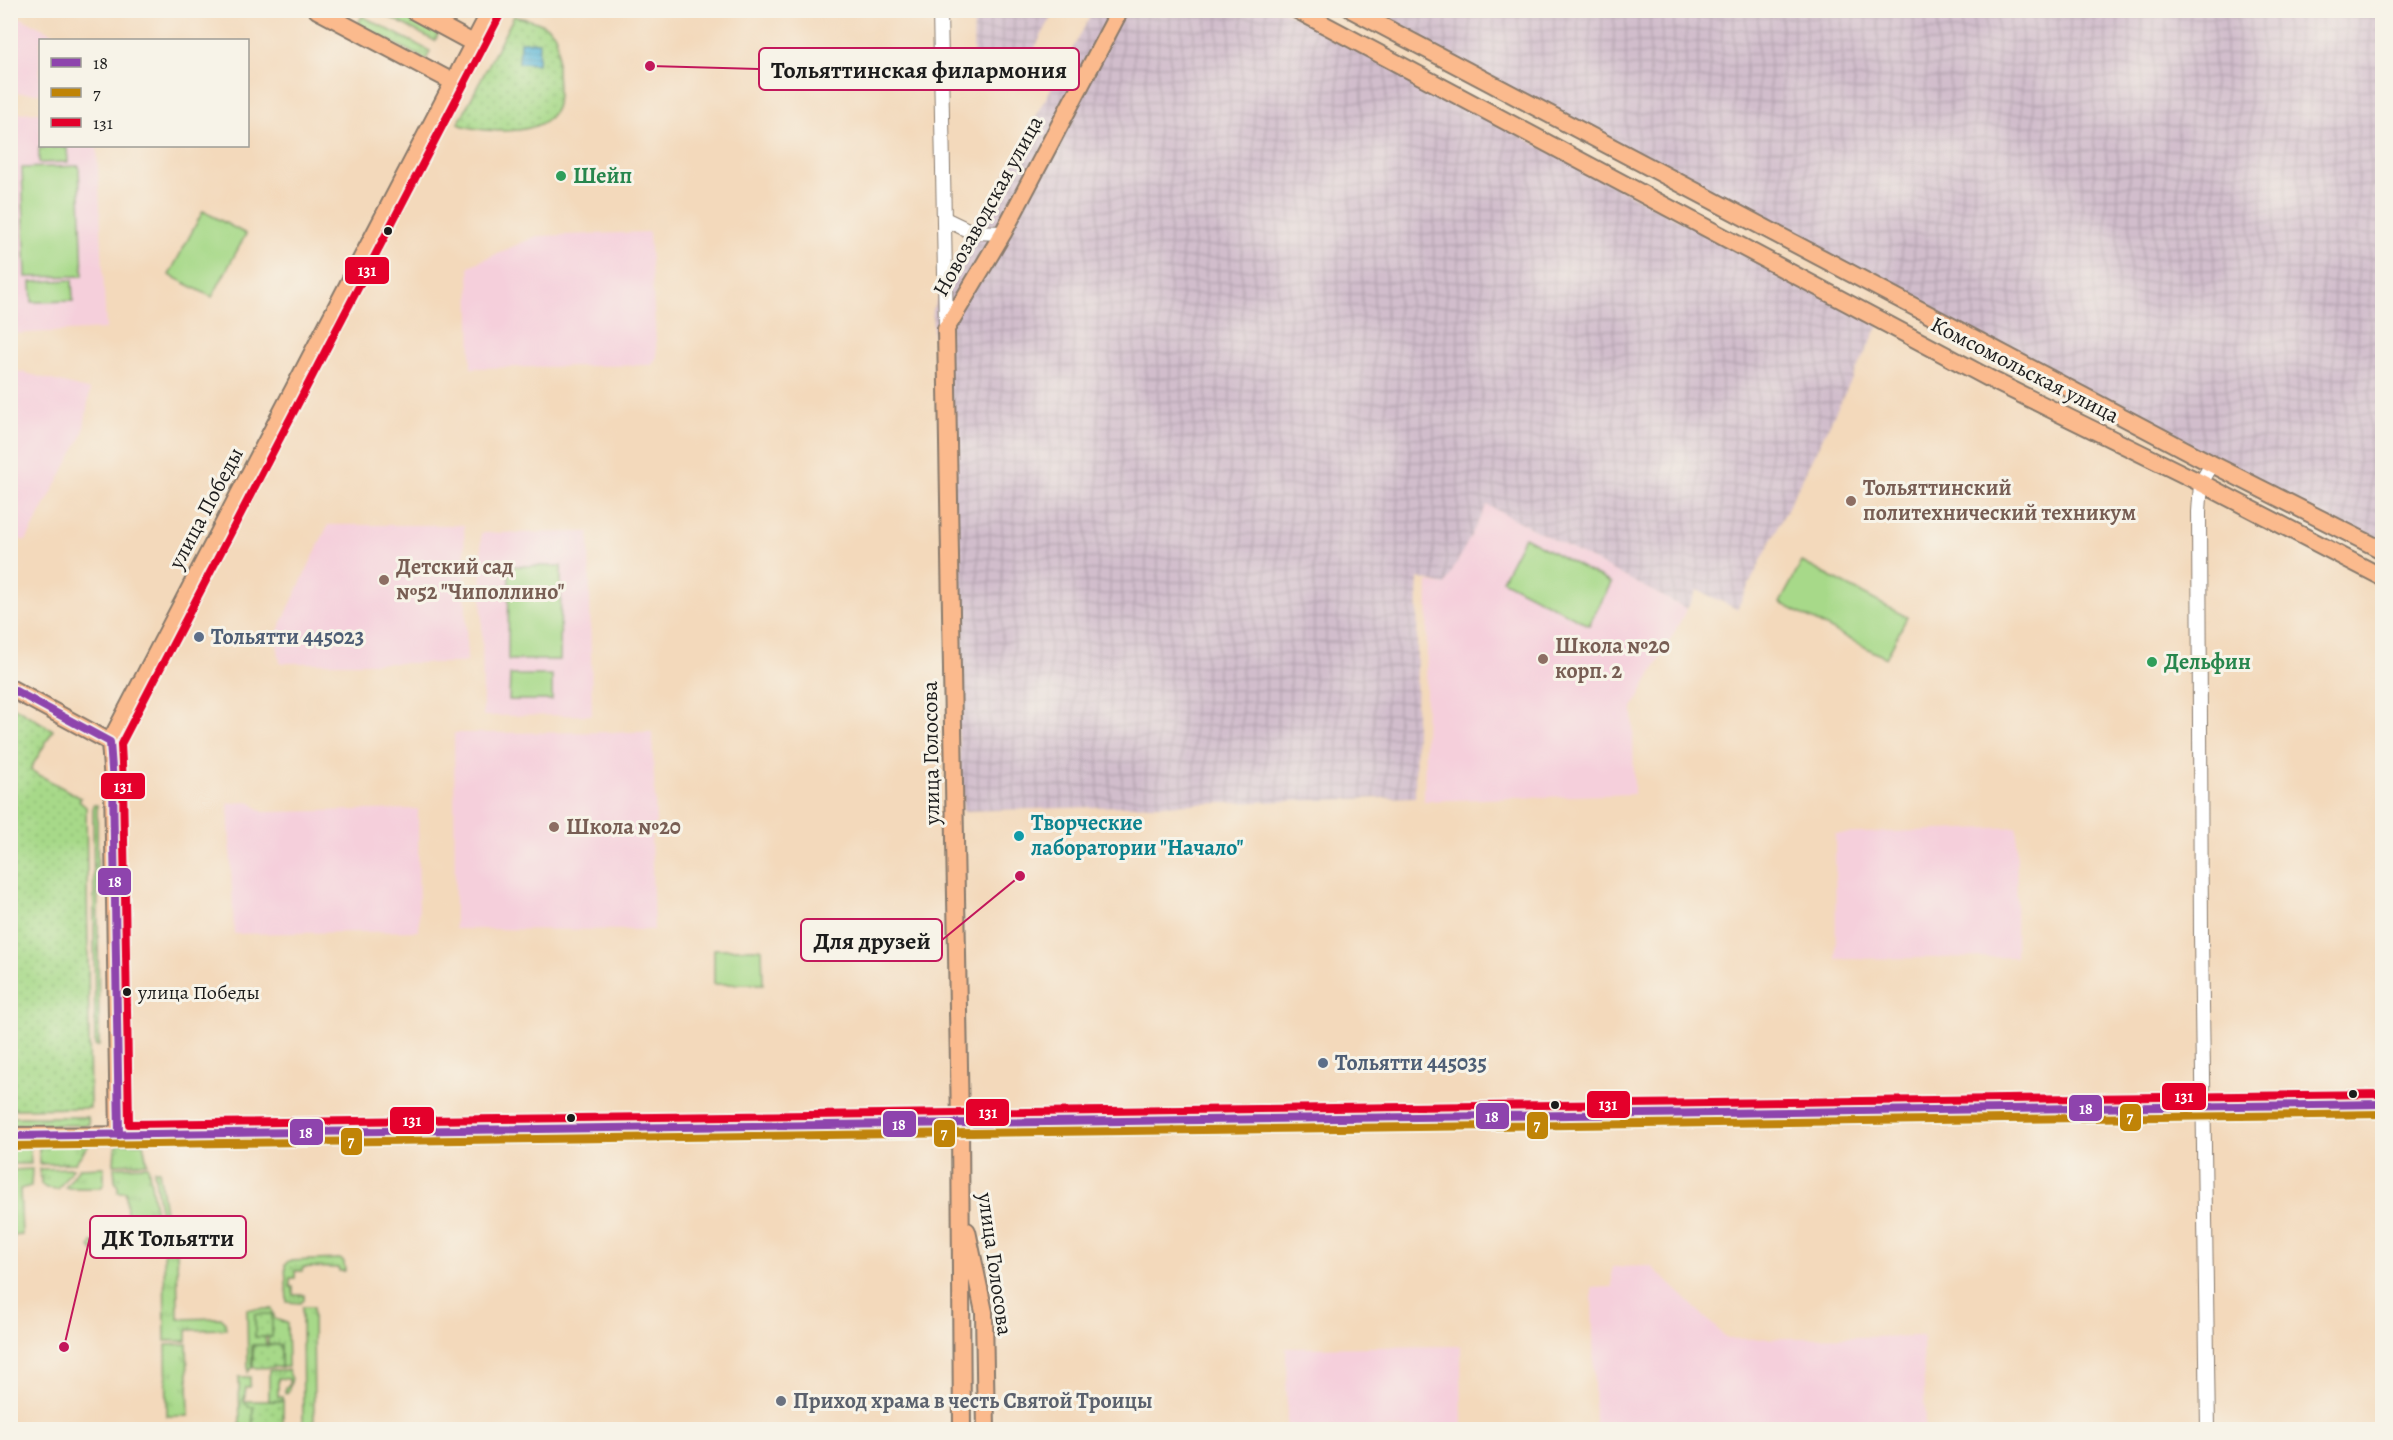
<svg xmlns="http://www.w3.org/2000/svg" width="2393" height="1440" viewBox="0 0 2393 1440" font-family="Alegreya,serif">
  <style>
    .built { fill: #f5cfdb }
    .industrial { fill: url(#industrial-grid) }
    .grass { fill: url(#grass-tufts); stroke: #627a52; stroke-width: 1.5 }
    .park { fill: url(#park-dots); stroke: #627a52; stroke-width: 1.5 }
    .pitch { fill: #a7d989; stroke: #627a52; stroke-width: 1.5 }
    .water { fill: url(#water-rules); stroke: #3b6a7a; stroke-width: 1.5 }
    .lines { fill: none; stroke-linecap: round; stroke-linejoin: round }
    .minor-casing { stroke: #887a6c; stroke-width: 16 }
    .major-casing { stroke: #887a6c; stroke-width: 20 }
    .minor { stroke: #fff; stroke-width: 14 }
    .major { stroke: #fbba8d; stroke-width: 16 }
    .bus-1-casing { stroke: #f7f3e8; stroke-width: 12 }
    .bus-2-casing { stroke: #f7f3e8; stroke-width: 12 }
    .bus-3-casing { stroke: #f7f3e8; stroke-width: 12 }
    .bus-1 { stroke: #8e44ad; stroke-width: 8 }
    .bus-2 { stroke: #c08407; stroke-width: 8 }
    .bus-3 { stroke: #e4002b; stroke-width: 8 }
    .leisure-dot { fill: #2e9e5b; stroke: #f7f3e8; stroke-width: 2 }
    .bus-dot { fill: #1c1c1c; stroke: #f7f3e8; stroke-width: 2 }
    .education-dot { fill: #8d6e63; stroke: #f7f3e8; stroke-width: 2 }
    .service-dot { fill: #5c6f8a; stroke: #f7f3e8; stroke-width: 2 }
    .culture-dot { fill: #0f9aa8; stroke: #f7f3e8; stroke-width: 2 }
    .worship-dot { fill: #6b7280; stroke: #f7f3e8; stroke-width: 2 }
    .labels { text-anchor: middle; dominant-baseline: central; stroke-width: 6; stroke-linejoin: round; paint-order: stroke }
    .bus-label { font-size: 20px; fill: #1c1c1c; stroke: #f7f3e8; text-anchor: start }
    .leisure-label { font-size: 22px; font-weight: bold; fill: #27864d; stroke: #f7f3e8; text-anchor: start }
    .street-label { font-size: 22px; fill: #1c1c1c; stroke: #f7f3e8 }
    .education-label { font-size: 22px; font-weight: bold; fill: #785e54; stroke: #f7f3e8; text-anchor: start }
    .service-label { font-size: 22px; font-weight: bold; fill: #4e5e75; stroke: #f7f3e8; text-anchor: start }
    .culture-label { font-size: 22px; font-weight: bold; fill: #0d838f; stroke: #f7f3e8; text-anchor: start }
    .worship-label { font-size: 22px; font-weight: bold; fill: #5b616d; stroke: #f7f3e8; text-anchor: start }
    .leader { fill: none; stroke: #c2185b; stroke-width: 2 }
    .callout-dot { fill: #c2185b; stroke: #f7f3e8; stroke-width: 2 }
    .callout { fill: #f7f3e8; stroke: #c2185b; stroke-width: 2 }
    .callout-label { font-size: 24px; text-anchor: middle; font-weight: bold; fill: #1c1c1c }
    .line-badge { stroke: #f7f3e8; stroke-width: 2 }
    .badge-label { font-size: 16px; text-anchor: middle; font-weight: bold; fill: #fff }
  </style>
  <defs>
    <pattern id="industrial-grid" width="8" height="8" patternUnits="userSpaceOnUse" patternTransform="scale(1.5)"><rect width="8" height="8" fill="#d1bdcc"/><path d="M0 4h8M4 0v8" fill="none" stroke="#b3a2af"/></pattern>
    <pattern id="grass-tufts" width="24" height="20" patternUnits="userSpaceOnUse" patternTransform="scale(1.5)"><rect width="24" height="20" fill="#a7d989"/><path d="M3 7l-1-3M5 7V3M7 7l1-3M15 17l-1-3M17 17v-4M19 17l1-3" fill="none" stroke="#8fba76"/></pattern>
    <pattern id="park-dots" width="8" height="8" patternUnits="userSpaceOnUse" patternTransform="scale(1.5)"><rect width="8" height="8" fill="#a7d989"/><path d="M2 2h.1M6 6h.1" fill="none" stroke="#8fba76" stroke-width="1.8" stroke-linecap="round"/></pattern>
    <pattern id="water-rules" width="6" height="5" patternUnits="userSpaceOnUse" patternTransform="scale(1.5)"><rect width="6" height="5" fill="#5ab8d9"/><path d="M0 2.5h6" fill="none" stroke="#4a95af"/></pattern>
  </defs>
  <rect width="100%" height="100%" fill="#f7f3e8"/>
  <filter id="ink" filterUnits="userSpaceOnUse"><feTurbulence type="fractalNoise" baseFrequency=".0167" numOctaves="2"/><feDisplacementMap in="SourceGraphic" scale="12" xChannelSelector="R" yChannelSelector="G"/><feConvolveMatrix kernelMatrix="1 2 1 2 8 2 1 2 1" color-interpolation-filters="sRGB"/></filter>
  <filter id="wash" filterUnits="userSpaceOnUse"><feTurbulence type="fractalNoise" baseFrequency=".008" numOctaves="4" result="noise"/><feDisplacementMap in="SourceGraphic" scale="24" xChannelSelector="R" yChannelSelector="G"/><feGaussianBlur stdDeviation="1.35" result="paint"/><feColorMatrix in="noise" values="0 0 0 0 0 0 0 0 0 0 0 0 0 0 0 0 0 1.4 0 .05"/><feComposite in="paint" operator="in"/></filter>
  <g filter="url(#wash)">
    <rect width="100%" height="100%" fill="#f3d9bb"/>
    <g class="built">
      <path d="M10 13 67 40H40V93H11Z"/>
      <path d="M40 112V146H97L106 329 11 334V113Z"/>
      <path d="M649 232 657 357 652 365 471 368 469 266 537 236Z"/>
      <path d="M10 369 90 390 83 434 26 541 11 537Z"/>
      <path d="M1487 505 1687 609 1633 708 1634 794 1424 801 1428 582 1445 585Z"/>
      <path d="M328 525H464L467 661 462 663H280L276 635Z"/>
      <path d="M589 532 592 715 483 716 481 533Z"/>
      <path d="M652 732 656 823 651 832 654 930 455 929 454 733Z"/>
      <path d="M250 802 263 812 418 809 419 931 234 934 228 803Z"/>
      <path d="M2017 827 2016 957 1836 959 1835 834Z"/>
      <path d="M1651 1266 1728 1339 1923 1336 1925 1429H1595L1592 1288 1612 1287V1267Z"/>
      <path d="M1461 1346 1462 1429H1287L1286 1348Z"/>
    </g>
    <g class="industrial">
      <path d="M1282 10 1879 325 1737 609 1697 590 1687 609 1487 505 1445 585 1418 578 1415 797 963 811 932 310 1093 11Z"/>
      <path d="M974 11H1055L1015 84 973 62Z"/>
      <path d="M1352 11H2382V547Z"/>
    </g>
    <g class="grass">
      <path d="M378 11H398L439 32 435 41Z"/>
      <path d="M362 16 430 51 426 60 358 24Z"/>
      <path d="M93 805H97L99 1046H95Z"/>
      <path d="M11 1117H88L89 1125H11Z"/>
      <path d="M90 1143 75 1163 39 1164V1148L41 1144Z"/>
      <path d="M119 1143H143L147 1163 114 1164 115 1148Z"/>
      <path d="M11 1144 26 1145 30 1150 31 1164H11Z"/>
      <path d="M148 1166 159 1232 148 1233 150 1251H93L90 1247 92 1242 128 1240 126 1192H118V1187L115 1181 114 1167Z"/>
      <path d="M104 1167V1183L101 1188H65L79 1168Z"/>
      <path d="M73 1168 58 1189 46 1188 41 1184 40 1169Z"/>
      <path d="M32 1169 31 1186 20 1189 22 1235 11 1236V1170Z"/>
      <path d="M154 1170H159L168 1235H182V1247H177L178 1319 221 1318 225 1322 226 1329 187 1330V1341H165L164 1237Z"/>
      <path d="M340 1259 344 1262 345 1271H339V1268L303 1267V1271H295V1278H290V1287H293V1295H304V1300L300 1303 287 1302 285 1265 288 1261Z"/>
      <path d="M302 1307H313L314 1426H303Z"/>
      <path d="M247 1309H272L275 1319 287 1323 288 1367H281V1345H268V1337H272H256H265L266 1345H252V1367L248 1372Z"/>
      <path d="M187 1344 189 1416H167L166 1345Z"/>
      <path d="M269 1370H288L292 1379 288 1392 285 1393V1387L289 1386V1379L278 1378V1397H282L283 1401H269Z"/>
      <path d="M239 1377H250V1387H246L244 1400 249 1407H253V1429H240Z"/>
    </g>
    <g class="park">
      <path d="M514 16C525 19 544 22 552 31 560 39 557 56 557 67 557 79 560 96 556 108 544 138 482 133 458 124Z"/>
      <path d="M11 705 53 730 30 770 81 798 79 801 86 807 90 1108 11 1109Z"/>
      <rect x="255" y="1314" width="17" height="23"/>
      <path d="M253 1345H281V1367L253 1368Z"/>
      <path d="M244 1401H283V1429H253V1407H249Z"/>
    </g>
    <g class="pitch">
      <path d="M67 147 68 162 39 163V148Z"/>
      <path d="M79 166 83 276 26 277 22 168Z"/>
      <path d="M203 211 246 234 212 297 169 275Z"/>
      <path d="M72 280 73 301 32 302 31 282Z"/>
      <path d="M1524 537 1611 583 1589 625 1502 580Z"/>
      <path d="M1802 562 1907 617 1886 658 1780 603Z"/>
      <path d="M509 566H561L560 660H508Z"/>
      <path d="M510 675H552V700H509Z"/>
      <path d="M714 949H762L763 984H714Z"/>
    </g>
    <path class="water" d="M520 42H539L538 64 519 63Z"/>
  </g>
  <g filter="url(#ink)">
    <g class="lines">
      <g class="minor-casing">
        <g id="minor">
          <path d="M940 10 946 329"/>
          <path d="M945 219 972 232 1003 233"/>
          <path d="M2208 1430 2201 934 2199 512 2201 483 2212 464"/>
        </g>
      </g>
      <g class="major-casing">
        <g id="major">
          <path d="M317 10 453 82"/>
          <path d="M412 10 473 43"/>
          <path d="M1297 10 1996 382 2201 483 2382 577"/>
          <path d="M1352 10 2212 464 2382 550"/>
          <path d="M10 688 110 742"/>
          <path d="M119 1135 113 783 110 742 491 10"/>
          <path d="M10 1136 280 1134 996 1122 2382 1104"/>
          <path d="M967 1231 984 1312 986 1430"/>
          <path d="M962 1430 960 1123 946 329 1003 233 1120 10"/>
        </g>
      </g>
      <use href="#minor" class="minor"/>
      <use href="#major" class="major"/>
      <g class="bus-1-casing">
        <g id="bus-1">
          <path d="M10 688 110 742 113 783 119 1135"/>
          <path d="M10 1136 2382 1104"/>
        </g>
      </g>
      <g class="bus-2-casing">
        <path id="bus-2" d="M10 1146 2382 1114"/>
      </g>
      <g class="bus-3-casing">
        <path id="bus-3" d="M500 15 121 744 123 783 129 1124 2382 1094"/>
      </g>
      <use href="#bus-1" class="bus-1"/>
      <use href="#bus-2" class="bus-2"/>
      <use href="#bus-3" class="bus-3"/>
    </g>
  </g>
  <g class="leisure-dot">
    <circle cx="561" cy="176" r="6"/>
    <circle cx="2152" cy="662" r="6"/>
  </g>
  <g class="bus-dot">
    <circle cx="388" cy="231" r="5"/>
    <circle cx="127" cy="992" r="5"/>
    <circle cx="2353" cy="1094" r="5"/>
    <circle cx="1555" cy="1105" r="5"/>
    <circle cx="571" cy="1118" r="5"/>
  </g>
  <g class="education-dot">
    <circle cx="1851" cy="501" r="6"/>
    <circle cx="384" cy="580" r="6"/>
    <circle cx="1543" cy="659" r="6"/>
    <circle cx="554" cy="827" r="6"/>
  </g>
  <g class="service-dot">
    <circle cx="199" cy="637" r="6"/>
    <circle cx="1323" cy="1063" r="6"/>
  </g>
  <circle class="culture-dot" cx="1019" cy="836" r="6"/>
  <circle class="worship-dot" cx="781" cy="1401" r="6"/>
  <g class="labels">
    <g class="bus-label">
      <text x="138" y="992">улица Победы</text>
    </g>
    <g class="leisure-label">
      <text x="573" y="176">Шейп</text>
      <text x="2164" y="662">Дельфин</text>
    </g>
    <g class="street-label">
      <text transform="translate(988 206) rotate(-61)">Новозаводская улица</text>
      <text transform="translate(2025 370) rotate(27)">Комсомольская улица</text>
      <text transform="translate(206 508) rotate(-62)">улица Победы</text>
      <text transform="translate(931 753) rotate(-91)">улица Голосова</text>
      <text transform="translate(995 1264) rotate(82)">улица Голосова</text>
    </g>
    <g class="education-label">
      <text x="1863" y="488">Тольяттинский<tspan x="1863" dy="25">политехнический техникум</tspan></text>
      <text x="396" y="567">Детский сад<tspan x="396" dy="25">№52 "Чиполлино"</tspan></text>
      <text x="1555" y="646">Школа №20<tspan x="1555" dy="25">корп. 2</tspan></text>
      <text x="566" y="827">Школа №20</text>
    </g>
    <g class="service-label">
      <text x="211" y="637">Тольятти 445023</text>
      <text x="1335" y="1063">Тольятти 445035</text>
    </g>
    <g class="culture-label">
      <text x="1031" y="823">Творческие<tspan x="1031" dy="25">лаборатории "Начало"</tspan></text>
    </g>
    <g class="worship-label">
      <text x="793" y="1401">Приход храма в честь Святой Троицы</text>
    </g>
  </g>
  <path class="leader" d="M650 66L759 69M1020 876L942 940M64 1347L90 1237"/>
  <g class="callout-dot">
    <circle cx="650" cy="66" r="6"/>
    <circle cx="1020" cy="876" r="6"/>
    <circle cx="64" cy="1347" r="6"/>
  </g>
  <g class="callout">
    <rect x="759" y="48" width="320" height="42" rx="6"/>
    <rect x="801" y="919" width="141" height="42" rx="6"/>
    <rect x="90" y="1216" width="156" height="42" rx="6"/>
  </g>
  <g class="callout-label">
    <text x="919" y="78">Тольяттинская филармония</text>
    <text x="872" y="949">Для друзей</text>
    <text x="168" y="1246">ДК Тольятти</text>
  </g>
  <g class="line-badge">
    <rect x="344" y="256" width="46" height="29" rx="6" fill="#e4002b"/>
    <rect x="100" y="772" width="46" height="28" rx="6" fill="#e4002b"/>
    <rect x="97" y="867" width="35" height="29" rx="6" fill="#8e44ad"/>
    <rect x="2161" y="1082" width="46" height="29" rx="6" fill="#e4002b"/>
    <rect x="1586" y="1090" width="45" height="29" rx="6" fill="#e4002b"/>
    <rect x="2068" y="1094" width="35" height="28" rx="6" fill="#8e44ad"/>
    <rect x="965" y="1098" width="45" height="29" rx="6" fill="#e4002b"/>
    <rect x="1475" y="1102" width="35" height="28" rx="6" fill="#8e44ad"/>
    <rect x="2119" y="1103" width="23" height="29" rx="6" fill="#c08407"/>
    <rect x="389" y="1106" width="46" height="29" rx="6" fill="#e4002b"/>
    <rect x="882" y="1110" width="35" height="28" rx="6" fill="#8e44ad"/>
    <rect x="1526" y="1111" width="23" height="29" rx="6" fill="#c08407"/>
    <rect x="289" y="1118" width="35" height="28" rx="6" fill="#8e44ad"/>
    <rect x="933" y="1119" width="23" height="29" rx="6" fill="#c08407"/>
    <rect x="340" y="1127" width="23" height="29" rx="6" fill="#c08407"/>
  </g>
  <g class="badge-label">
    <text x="367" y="276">131</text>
    <text x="123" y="792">131</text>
    <text x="115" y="887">18</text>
    <text x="2184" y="1102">131</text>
    <text x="1608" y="1110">131</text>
    <text x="2086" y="1114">18</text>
    <text x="988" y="1118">131</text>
    <text x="1492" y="1122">18</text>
    <text x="2130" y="1123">7</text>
    <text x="412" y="1126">131</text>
    <text x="899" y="1130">18</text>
    <text x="1537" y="1131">7</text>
    <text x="306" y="1138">18</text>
    <text x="944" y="1139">7</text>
    <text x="351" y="1147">7</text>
  </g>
  <rect width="2393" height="1440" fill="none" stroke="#f7f3e8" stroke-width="36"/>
  <rect x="39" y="39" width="210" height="108" fill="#f7f3e8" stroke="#9f9d96" stroke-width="1.5"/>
  <rect x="51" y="58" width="30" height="9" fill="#8e44ad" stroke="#9f9d96" stroke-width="1.5"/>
  <text x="93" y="69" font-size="18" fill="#1c1c1c">18</text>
  <rect x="51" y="88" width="30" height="9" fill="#c08407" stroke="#9f9d96" stroke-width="1.5"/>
  <text x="93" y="99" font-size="18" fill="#1c1c1c">7</text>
  <rect x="51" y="118" width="30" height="9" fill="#e4002b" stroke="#9f9d96" stroke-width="1.5"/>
  <text x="93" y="129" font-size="18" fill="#1c1c1c">131</text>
</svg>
